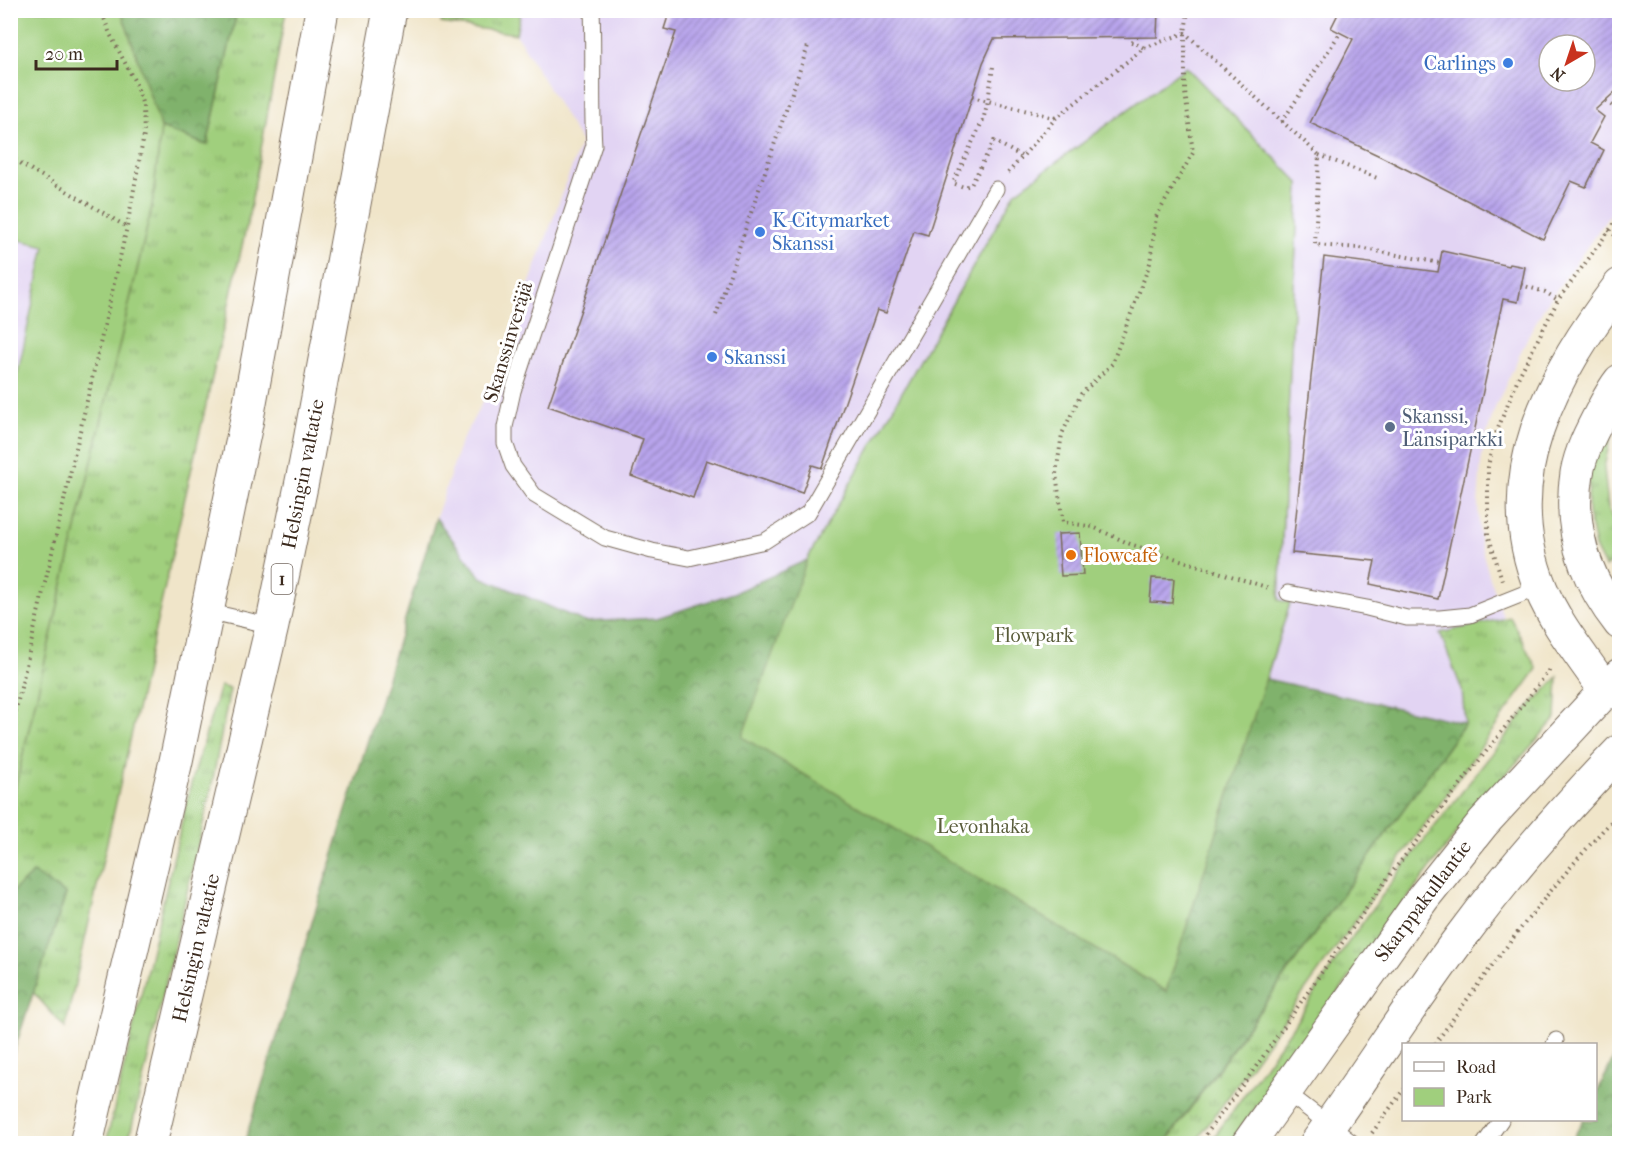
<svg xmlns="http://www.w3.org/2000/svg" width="1630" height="1154" viewBox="0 0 1630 1154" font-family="'IM FELL French Canon',serif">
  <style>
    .built { fill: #e2d4f3; fill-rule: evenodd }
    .grass { fill: url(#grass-tufts); stroke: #6e7c4e; stroke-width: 1.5 }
    .forest { fill: url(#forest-crowns); stroke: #5e6e45; stroke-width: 1.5 }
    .park { fill: #a0cf7d; stroke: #6e7c4e; stroke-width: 1.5 }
    .building { fill: url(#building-hatch); fill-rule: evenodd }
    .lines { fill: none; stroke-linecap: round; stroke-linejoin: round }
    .service-casing { stroke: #7a6b5a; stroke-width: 17 }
    .tertiary-casing { stroke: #7a6b5a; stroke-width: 35 }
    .secondary-casing { stroke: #7a6b5a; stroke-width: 35 }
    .motorway-casing { stroke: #7a6b5a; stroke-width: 35 }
    .path { stroke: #7a6b5a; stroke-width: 4; stroke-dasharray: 1.5 4.5; stroke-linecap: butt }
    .service { stroke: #fff; stroke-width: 15 }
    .tertiary { stroke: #fff; stroke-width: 33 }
    .secondary { stroke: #fff; stroke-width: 33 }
    .motorway { stroke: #fff; stroke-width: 33 }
    .shop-dot { fill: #3f7fe0; stroke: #fff; stroke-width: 2 }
    .service-dot { fill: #5c6f8a; stroke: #fff; stroke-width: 2 }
    .food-dot { fill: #e8710a; stroke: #fff; stroke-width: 2 }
    .labels { text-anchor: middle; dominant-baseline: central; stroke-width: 6; stroke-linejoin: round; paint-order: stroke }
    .shield { fill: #fff; stroke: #766a62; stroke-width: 1.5 }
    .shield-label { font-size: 18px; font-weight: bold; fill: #3b2a1e }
    .shop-label { font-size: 20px; fill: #366cbe; stroke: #fff; text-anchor: start }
    .street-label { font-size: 20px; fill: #3b2a1e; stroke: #fff }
    .service-label { font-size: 20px; fill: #4e5e75; stroke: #fff; text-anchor: start }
    .food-label { font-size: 20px; fill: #c56008; stroke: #fff; text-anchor: start }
    .park-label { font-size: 20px; fill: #595c3a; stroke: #fff }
  </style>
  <defs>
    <pattern id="grass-tufts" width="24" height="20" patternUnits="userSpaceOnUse" patternTransform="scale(1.5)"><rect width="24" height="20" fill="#a0cf7d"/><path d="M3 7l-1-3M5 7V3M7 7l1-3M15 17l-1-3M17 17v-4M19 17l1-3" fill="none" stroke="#84a866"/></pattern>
    <pattern id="forest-crowns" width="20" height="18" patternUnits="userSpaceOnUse" patternTransform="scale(1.5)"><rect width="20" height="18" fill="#80b26c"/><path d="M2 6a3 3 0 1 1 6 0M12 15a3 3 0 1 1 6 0" fill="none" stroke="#6a9158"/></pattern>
    <pattern id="building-hatch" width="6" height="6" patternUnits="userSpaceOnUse" patternTransform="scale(1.5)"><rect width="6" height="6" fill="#b8a4ec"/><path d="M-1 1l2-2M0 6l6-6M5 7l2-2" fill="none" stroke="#9786bf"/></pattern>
  </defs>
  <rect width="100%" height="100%" fill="#fff"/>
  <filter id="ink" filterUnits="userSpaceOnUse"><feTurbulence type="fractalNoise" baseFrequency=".0167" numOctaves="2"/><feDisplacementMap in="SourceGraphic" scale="12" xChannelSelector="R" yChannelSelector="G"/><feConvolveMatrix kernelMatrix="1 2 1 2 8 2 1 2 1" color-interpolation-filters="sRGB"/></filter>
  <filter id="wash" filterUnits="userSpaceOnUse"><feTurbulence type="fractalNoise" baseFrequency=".008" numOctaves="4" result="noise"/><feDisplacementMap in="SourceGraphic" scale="24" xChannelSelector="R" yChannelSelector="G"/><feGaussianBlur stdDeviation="1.35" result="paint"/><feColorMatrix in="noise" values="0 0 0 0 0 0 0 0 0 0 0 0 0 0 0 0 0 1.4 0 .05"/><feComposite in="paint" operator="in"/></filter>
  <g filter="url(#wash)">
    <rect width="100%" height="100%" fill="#f0e5c9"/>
    <g class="built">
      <path d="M521 11H1619V202L1545 306 1529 334 1495 408 1486 436 1481 463 1478 504 1480 543 1493 589 1508 630 1465 723 1266 679 1290 603 1279 600 1015 194 807 560 734 593 657 618 585 622 481 577 436 518 461 442 494 381 581 142 516 34ZM1549 45H1585V81H1549Z"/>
      <path d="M11 238 45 245 11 405Z"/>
    </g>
    <g class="grass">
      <path d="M237 11H286L249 215 65 1028 33 992 66 894 11 893V805L152 206 161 128 207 145Z"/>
      <path d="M443 11V10L521 11 516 34 441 23Z"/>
      <path d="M1619 395V418L1612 431 1604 468 1608 507 1619 536V558L1605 567 1595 547 1588 513 1589 464Z"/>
      <path d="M1510 617 1537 669 1195 1143 1165 1144 1465 723 1462 690 1440 633Z"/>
      <path d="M1558 677 1556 718 1471 814 1394 916 1230 1143 1209 1144 1294 1025 1345 947 1403 867 1527 709Z"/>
      <path d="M220 686 230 689 210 794 128 1143H106L190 788Z"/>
    </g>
    <g class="forest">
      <path d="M121 11H237L207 145 161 128Z"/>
      <path d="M1186 67 1299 183 1279 600 1290 603 1266 679 1465 723 1165 1143 244 1144 436 518 481 577 585 622 657 618 734 593 807 560 1015 193Z"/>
      <path d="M33 873 66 894 11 1060V893Z"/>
      <path d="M1619 1047V1143H1571L1583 1120H1596V1095Z"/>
    </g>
    <g class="park">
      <path d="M11 10 121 11 161 128 152 206 11 805V405L45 246 11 238Z"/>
      <path d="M1186 67 1299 183 1279 600 1290 603 1166 991 742 737 807 560 1015 193Z"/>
    </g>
    <g id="blocks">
      <g class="building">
        <path d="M670 10H1158L1157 37 994 39 983 63 928 235 914 231 886 313 877 310 822 468 812 465 802 493 706 460 693 498 631 476 643 439 548 406 676 32 664 29Z"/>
        <path d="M1340 10H1620V94L1616 91 1595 110 1604 117 1590 143 1604 150 1586 187 1571 181 1543 239 1382 157 1310 123 1353 39 1331 28ZM1549 45H1585V81H1549Z"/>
        <path d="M1442 251 1509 266 1510 264 1525 267 1518 302 1503 299 1438 599 1370 584 1375 561 1292 553 1324 257 1438 272Z"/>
        <path d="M1080 533 1083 575 1061 576 1058 534Z"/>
        <path d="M1152 578 1174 579 1172 603 1150 602Z"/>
      </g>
    </g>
  </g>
  <g filter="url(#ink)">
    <use href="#blocks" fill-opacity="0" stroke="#7a6b5a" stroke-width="1.5"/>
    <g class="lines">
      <g class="service-casing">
        <g id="service">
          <path d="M592 10C594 55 591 100 594 145L513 391 505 427V443L513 466 534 495 605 538 652 551 689 558 765 541 808 513 996 189"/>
          <path d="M1288 593 1367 608 1407 618H1440L1470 615 1540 587"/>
          <path d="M207 611 272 626"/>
          <path d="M1554 1044 1556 1040"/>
          <path d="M1285 1091 1354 1144"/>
          <path d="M1484 1144 1501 1120"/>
        </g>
      </g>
      <g class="tertiary-casing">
        <g id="tertiary">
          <path d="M1620 285C1553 374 1494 476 1541 589 1556 625 1583 657 1605 690L1620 693"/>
          <path d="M1620 381C1612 391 1607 402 1601 413 1591 432 1581 451 1577 473 1568 529 1585 579 1620 623"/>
        </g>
      </g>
      <g class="secondary-casing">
        <g id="secondary">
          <path d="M1248 1144 1423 898 1483 823 1620 675"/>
          <path d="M1316 1144C1365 1076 1410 1005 1460 938 1509 872 1563 810 1620 751"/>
        </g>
      </g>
      <g class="motorway-casing">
        <g id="motorway">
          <path d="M86 1144 176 761 246 424 322 10"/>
          <path d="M150 1144 272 626 306 462 390 10"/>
        </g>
      </g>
      <g class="path">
        <path d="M1188 10 1185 33V92L1193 153 1156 217 1150 263 1112 364 1081 394 1062 434 1056 474 1063 522 1093 527 1130 544 1269 588"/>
        <path d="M1131 42 1135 43 1144 48"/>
        <path d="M993 67 988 101 983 120 953 183 964 187 971 185 994 141 1021 156"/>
        <path d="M972 97 1056 118"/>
        <path d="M1606 101 1620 112"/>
        <path d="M1282 122 1340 33"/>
        <path d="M1319 155 1377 178"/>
        <path d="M10 157 127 227"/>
        <path d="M1008 173 1056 118 1144 48 1185 33 1319 155 1315 245 1360 248 1440 263"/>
        <path d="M1609 230 1617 237"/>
        <path d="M1521 285 1545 292 1558 300"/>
        <path d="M716 315 808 46"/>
        <path d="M1502 580 1488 534V467L1493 441 1518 378 1558 300 1620 216"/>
        <path d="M10 735 127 227 144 135 143 106 137 86 110 34 101 10"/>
        <path d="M1435 1044C1492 964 1552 884 1620 812"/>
        <path d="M1372 1133 1404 1089"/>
        <path d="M1199 1144 1255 1068 1386 880 1552 667"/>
      </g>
      <use href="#service" class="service"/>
      <use href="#tertiary" class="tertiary"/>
      <use href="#secondary" class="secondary"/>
      <use href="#motorway" class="motorway"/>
    </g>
  </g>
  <g class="shop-dot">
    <circle cx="1508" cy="63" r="6"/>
    <circle cx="760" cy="232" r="6"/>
    <circle cx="712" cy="357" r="6"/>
  </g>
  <circle class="service-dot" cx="1390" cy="427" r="6"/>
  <circle class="food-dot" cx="1071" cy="555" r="6"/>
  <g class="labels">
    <rect class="shield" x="271.5" y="564" width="21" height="30" rx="4.5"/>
    <g class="shield-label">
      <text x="282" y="579">1</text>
    </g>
    <g class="shop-label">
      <text x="1496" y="63" text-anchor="end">Carlings</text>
      <text x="772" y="220">K-Citymarket<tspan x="772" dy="23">Skanssi</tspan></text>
      <text x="724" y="357">Skanssi</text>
    </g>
    <g class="street-label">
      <text transform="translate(508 342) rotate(-73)">Skanssinveräjä</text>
      <text transform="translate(303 474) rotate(-79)">Helsingin valtatie</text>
      <text transform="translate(1423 901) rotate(-53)">Skarppakullantie</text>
      <text transform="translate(196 948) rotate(-77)">Helsingin valtatie</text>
    </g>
    <g class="service-label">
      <text x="1402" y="416">Skanssi,<tspan x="1402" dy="23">Länsiparkki</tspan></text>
    </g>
    <g class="food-label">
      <text x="1083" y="555">Flowcafé</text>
    </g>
    <g class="park-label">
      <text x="1034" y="635">Flowpark</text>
      <text x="983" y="826">Levonhaka</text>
    </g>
  </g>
  <rect width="1630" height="1154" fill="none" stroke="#fff" stroke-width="36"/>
  <rect x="1402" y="1043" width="195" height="78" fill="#ffffff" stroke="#b1aaa5" stroke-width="1.5"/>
  <rect x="1414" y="1062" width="30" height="9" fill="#ffffff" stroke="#b1aaa5" stroke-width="1.5"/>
  <text x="1456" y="1073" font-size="18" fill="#3b2a1e">Road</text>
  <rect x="1414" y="1088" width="30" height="18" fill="#a0cf7d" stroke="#b1aaa5" stroke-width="1.5"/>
  <text x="1456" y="1103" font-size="18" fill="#3b2a1e">Park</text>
  <g transform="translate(1567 63) rotate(219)"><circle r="28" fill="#ffffff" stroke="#b1aaa5" stroke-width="1.5"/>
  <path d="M0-4.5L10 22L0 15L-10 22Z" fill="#c8321e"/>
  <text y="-9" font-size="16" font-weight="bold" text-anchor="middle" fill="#3b2a1e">N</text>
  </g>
  <path d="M36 60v9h81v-9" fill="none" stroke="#3b2a1e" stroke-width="3"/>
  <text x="45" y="60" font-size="18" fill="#3b2a1e" stroke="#ffffff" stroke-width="4.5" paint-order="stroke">20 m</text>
</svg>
